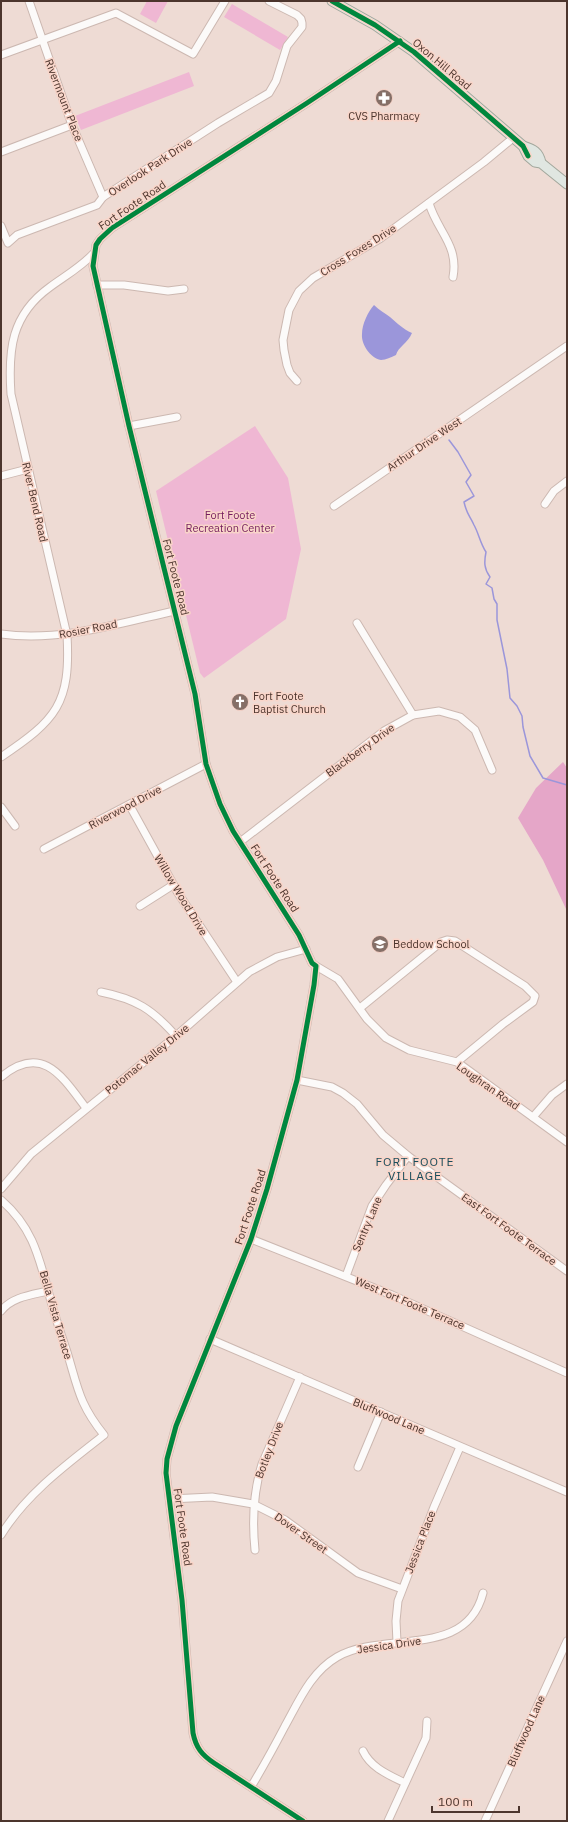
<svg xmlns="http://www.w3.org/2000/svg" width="568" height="1822" viewBox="0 0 568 1822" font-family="'IBM Plex Sans',sans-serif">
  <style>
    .green { fill: #efb7d3 }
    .forest { fill: #e5a6c8 }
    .water { fill: #9b96da }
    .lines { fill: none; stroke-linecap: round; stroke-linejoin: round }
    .stream { stroke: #9b96da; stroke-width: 1.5 }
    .minor-casing { stroke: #ccb8b1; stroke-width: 9 }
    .major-casing { stroke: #a2a79c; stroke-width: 11 }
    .minor { stroke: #fcfaf9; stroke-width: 7 }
    .major { stroke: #e0e6e1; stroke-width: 9 }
    .cycleway-casing { stroke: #f9d5c9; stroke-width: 8 }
    .cycleway { stroke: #00873e; stroke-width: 5 }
    .labels { text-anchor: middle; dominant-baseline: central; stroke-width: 3; stroke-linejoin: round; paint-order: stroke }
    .street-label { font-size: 11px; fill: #4c352d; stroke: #f9d5c9 }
    .poi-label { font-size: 11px; fill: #4c352d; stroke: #f9d5c9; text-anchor: start }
    .park-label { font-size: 11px; fill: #751d5e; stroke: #f9d5c9 }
    .neighbourhood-label { font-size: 12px; letter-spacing: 1px; fill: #174c5b; stroke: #f9d5c9 }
  </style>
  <rect width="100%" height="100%" fill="#eedbd4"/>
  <g class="green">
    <path d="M147 1H168L156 23 140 14Z"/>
    <path d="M232 4 288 37 280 50 224 17Z"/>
    <path d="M189 72 194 86 81 130 75 116Z"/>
    <path d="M255 426 288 478 301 549 286 619 204 678 200 673 156 491Z"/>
  </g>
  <path class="forest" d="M563 762 567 768V911L543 860 518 818 536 788Z"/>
  <path class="water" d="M374 305C379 310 385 313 390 317 397 323 403 329 412 333 408 343 398 347 396 355 391 357 386 360 381 360 370 358 361 344 362 334 362 324 368 312 374 305Z"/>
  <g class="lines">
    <path class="stream" d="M449 440 458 452 471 475 466 482 474 496 464 502C467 515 469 514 474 525 479 534 480 543 486 552 484 562 484 569 490 577L486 584 492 588 494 599 497 604V620L507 669 510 698 517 706 522 716 523 727 530 756 543 778 567 785"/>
    <g class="minor-casing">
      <g id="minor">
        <path d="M29 1 72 125 103 197"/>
        <path d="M1 55 116 13 193 54 225 1"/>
        <path d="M1 152 72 125"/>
        <path d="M429 203C437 231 459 245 453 277"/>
        <path d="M1 226 8 243 17 235 97 205 103 197 218 123 269 93 276 81 287 46 302 27V23L301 19 297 15 269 1"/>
        <path d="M97 285H124L168 291 184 289"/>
        <path d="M297 381 290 373 287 365 284 350 283 340 289 310 299 291 313 278 381 238 484 162 513 138"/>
        <path d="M129 426 177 417"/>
        <path d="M1 476 28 469"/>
        <path d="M545 504 554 491 567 481"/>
        <path d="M334 506 567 346"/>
        <path d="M357 623 413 715"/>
        <path d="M1 634C60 642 117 624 174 611"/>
        <path d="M1 757C56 720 71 704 67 635L11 394C8 350 11 315 50 287 65 276 81 267 94 253"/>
        <path d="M130 806 178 893 237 982"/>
        <path d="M1 807 15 826"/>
        <path d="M240 842 384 731 413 715 439 711 460 717 475 730 492 770"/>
        <path d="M44 849 206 764"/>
        <path d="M140 906 173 885"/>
        <path d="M316 966 338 979 367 1019 386 1038 409 1050 457 1062 567 1142"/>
        <path d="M101 992C136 999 152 1009 176 1036"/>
        <path d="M360 1008 441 942 447 940 455 941 525 986 535 996 533 1002 503 1024 457 1062"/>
        <path d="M1 1077C42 1043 62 1076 86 1108"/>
        <path d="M297 1080 332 1087 343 1093 357 1104 383 1135 408 1156 567 1271"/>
        <path d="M533 1117 552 1095 567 1084"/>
        <path d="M1 1189 31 1154 176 1036 249 972 277 957 306 949"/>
        <path d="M1 1200C31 1226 38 1253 48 1290 53 1311 60 1331 67 1352 78 1388 79 1404 104 1435 67 1464 26 1494 1 1535"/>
        <path d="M251 1239 392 1295 567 1373"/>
        <path d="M346 1276 372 1206 386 1185 408 1156"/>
        <path d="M1 1311C12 1297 31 1295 48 1291"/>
        <path d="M210 1339 567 1492"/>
        <path d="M358 1467 381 1412"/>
        <path d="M170 1499 212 1497 253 1504 285 1520 358 1573 402 1589"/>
        <path d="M255 1550C252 1520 253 1493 262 1464L300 1377"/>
        <path d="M397 1642 396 1621 398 1601 434 1507 460 1447"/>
        <path d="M363 1751C371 1768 389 1775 405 1783"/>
        <path d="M251 1787C263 1767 274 1747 285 1726 299 1701 311 1672 337 1657 384 1630 466 1660 483 1593"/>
        <path d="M303 1821 214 1763C202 1755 196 1748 193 1733L182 1600 166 1473 167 1459 176 1426 251 1239 267 1189 297 1080 314 985 316 966 312 963 299 935 233 831 220 804 206 764 195 694 129 426 93 266 96 245 100 239 112 228 307 103 400 41"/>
        <path d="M388 1821 426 1738 427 1721"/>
        <path d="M485 1821 567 1641"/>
      </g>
    </g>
    <g class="major-casing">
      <g id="major">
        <path d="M332 1 375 25 414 52 523 146 528 156 535 162 541 163 567 184"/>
        <path d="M523 146C533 149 539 152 541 163"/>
      </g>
    </g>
    <use href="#minor" class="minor"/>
    <use href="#major" class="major"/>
    <g class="cycleway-casing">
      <g id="cycleway">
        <path d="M332 1 375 25 414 52 523 146 528 156"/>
        <path d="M303 1821 214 1763C202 1755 196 1748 193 1733L182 1600 166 1473 167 1459 176 1426 251 1239 267 1189 297 1080 314 985 316 966 312 963 299 935 233 831 220 804 206 764 195 694 129 426 93 266 96 245 100 239 112 228 307 103 400 41"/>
      </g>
    </g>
    <use href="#cycleway" class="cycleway"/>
  </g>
  <defs>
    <g id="pharmacy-disc" transform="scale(0.9)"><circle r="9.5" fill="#856f67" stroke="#f9d5c9"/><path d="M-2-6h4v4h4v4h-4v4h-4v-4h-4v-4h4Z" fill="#fff"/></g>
    <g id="church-disc" transform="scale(0.9)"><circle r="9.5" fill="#856f67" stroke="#f9d5c9"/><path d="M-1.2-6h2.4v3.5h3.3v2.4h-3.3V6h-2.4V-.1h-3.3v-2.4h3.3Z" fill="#fff"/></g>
    <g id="school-disc" transform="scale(0.9)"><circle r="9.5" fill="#856f67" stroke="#f9d5c9"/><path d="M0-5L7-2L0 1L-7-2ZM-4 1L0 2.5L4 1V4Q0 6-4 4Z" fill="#fff"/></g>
  </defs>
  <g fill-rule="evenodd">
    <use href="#pharmacy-disc" x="384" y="98"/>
    <use href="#church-disc" x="240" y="702"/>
    <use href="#school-disc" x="380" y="944"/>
  </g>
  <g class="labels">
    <g class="street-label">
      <text transform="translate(442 64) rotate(40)">Oxon Hill Road</text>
      <text transform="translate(64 100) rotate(69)">Rivermount Place</text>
      <text transform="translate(150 167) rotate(-33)">Overlook Park Drive</text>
      <text transform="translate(132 205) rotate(-34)">Fort Foote Road</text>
      <text transform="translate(358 250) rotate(-32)">Cross Foxes Drive</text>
      <text transform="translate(424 444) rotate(-34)">Arthur Drive West</text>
      <text transform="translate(35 502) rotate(77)">River Bend Road</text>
      <text transform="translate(176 577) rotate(76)">Fort Foote Road</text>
      <text transform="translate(88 629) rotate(-11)">Rosier Road</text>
      <text transform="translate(360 750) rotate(-36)">Blackberry Drive</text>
      <text transform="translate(125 807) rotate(-28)">Riverwood Drive</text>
      <text transform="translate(275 878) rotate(57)">Fort Foote Road</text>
      <text transform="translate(181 895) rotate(59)">Willow Wood Drive</text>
      <text transform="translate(147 1059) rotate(-39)">Potomac Valley Drive</text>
      <text transform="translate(488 1086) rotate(35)">Loughran Road</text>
      <text transform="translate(250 1207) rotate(-72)">Fort Foote Road</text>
      <text transform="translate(367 1224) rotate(-67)">Sentry Lane</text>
      <text transform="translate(509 1229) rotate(36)">East Fort Foote Terrace</text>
      <text transform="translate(410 1303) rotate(23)">West Fort Foote Terrace</text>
      <text transform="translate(56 1315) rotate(74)">Bella Vista Terrace</text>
      <text transform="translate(389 1416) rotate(23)">Bluffwood Lane</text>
      <text transform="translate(269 1450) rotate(-69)">Botley Drive</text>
      <text transform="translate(183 1527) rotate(82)">Fort Foote Road</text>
      <text transform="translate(301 1533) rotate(35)">Dover Street</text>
      <text transform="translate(420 1542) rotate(-69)">Jessica Place</text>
      <text transform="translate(389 1645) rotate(-8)">Jessica Drive</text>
      <text transform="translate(526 1731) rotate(-66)">Bluffwood Lane</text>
    </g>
    <g class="poi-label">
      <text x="384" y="116" text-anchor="middle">CVS Pharmacy</text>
      <text x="253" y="696">Fort Foote<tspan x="253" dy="13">Baptist Church</tspan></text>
      <text x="393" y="944">Beddow School</text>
    </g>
    <g class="park-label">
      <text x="230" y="515">Fort Foote<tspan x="230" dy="13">Recreation Center</tspan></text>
    </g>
    <g class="neighbourhood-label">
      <text x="415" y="1161">FORT FOOTE<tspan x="415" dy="14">VILLAGE</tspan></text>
    </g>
  </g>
  <rect width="568" height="1822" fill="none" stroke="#4c352d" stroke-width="4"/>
  <path d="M432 1806v6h87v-6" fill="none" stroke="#4c352d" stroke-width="2"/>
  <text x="438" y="1806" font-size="12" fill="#4c352d" stroke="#f9d5c9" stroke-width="3" paint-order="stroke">100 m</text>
</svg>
